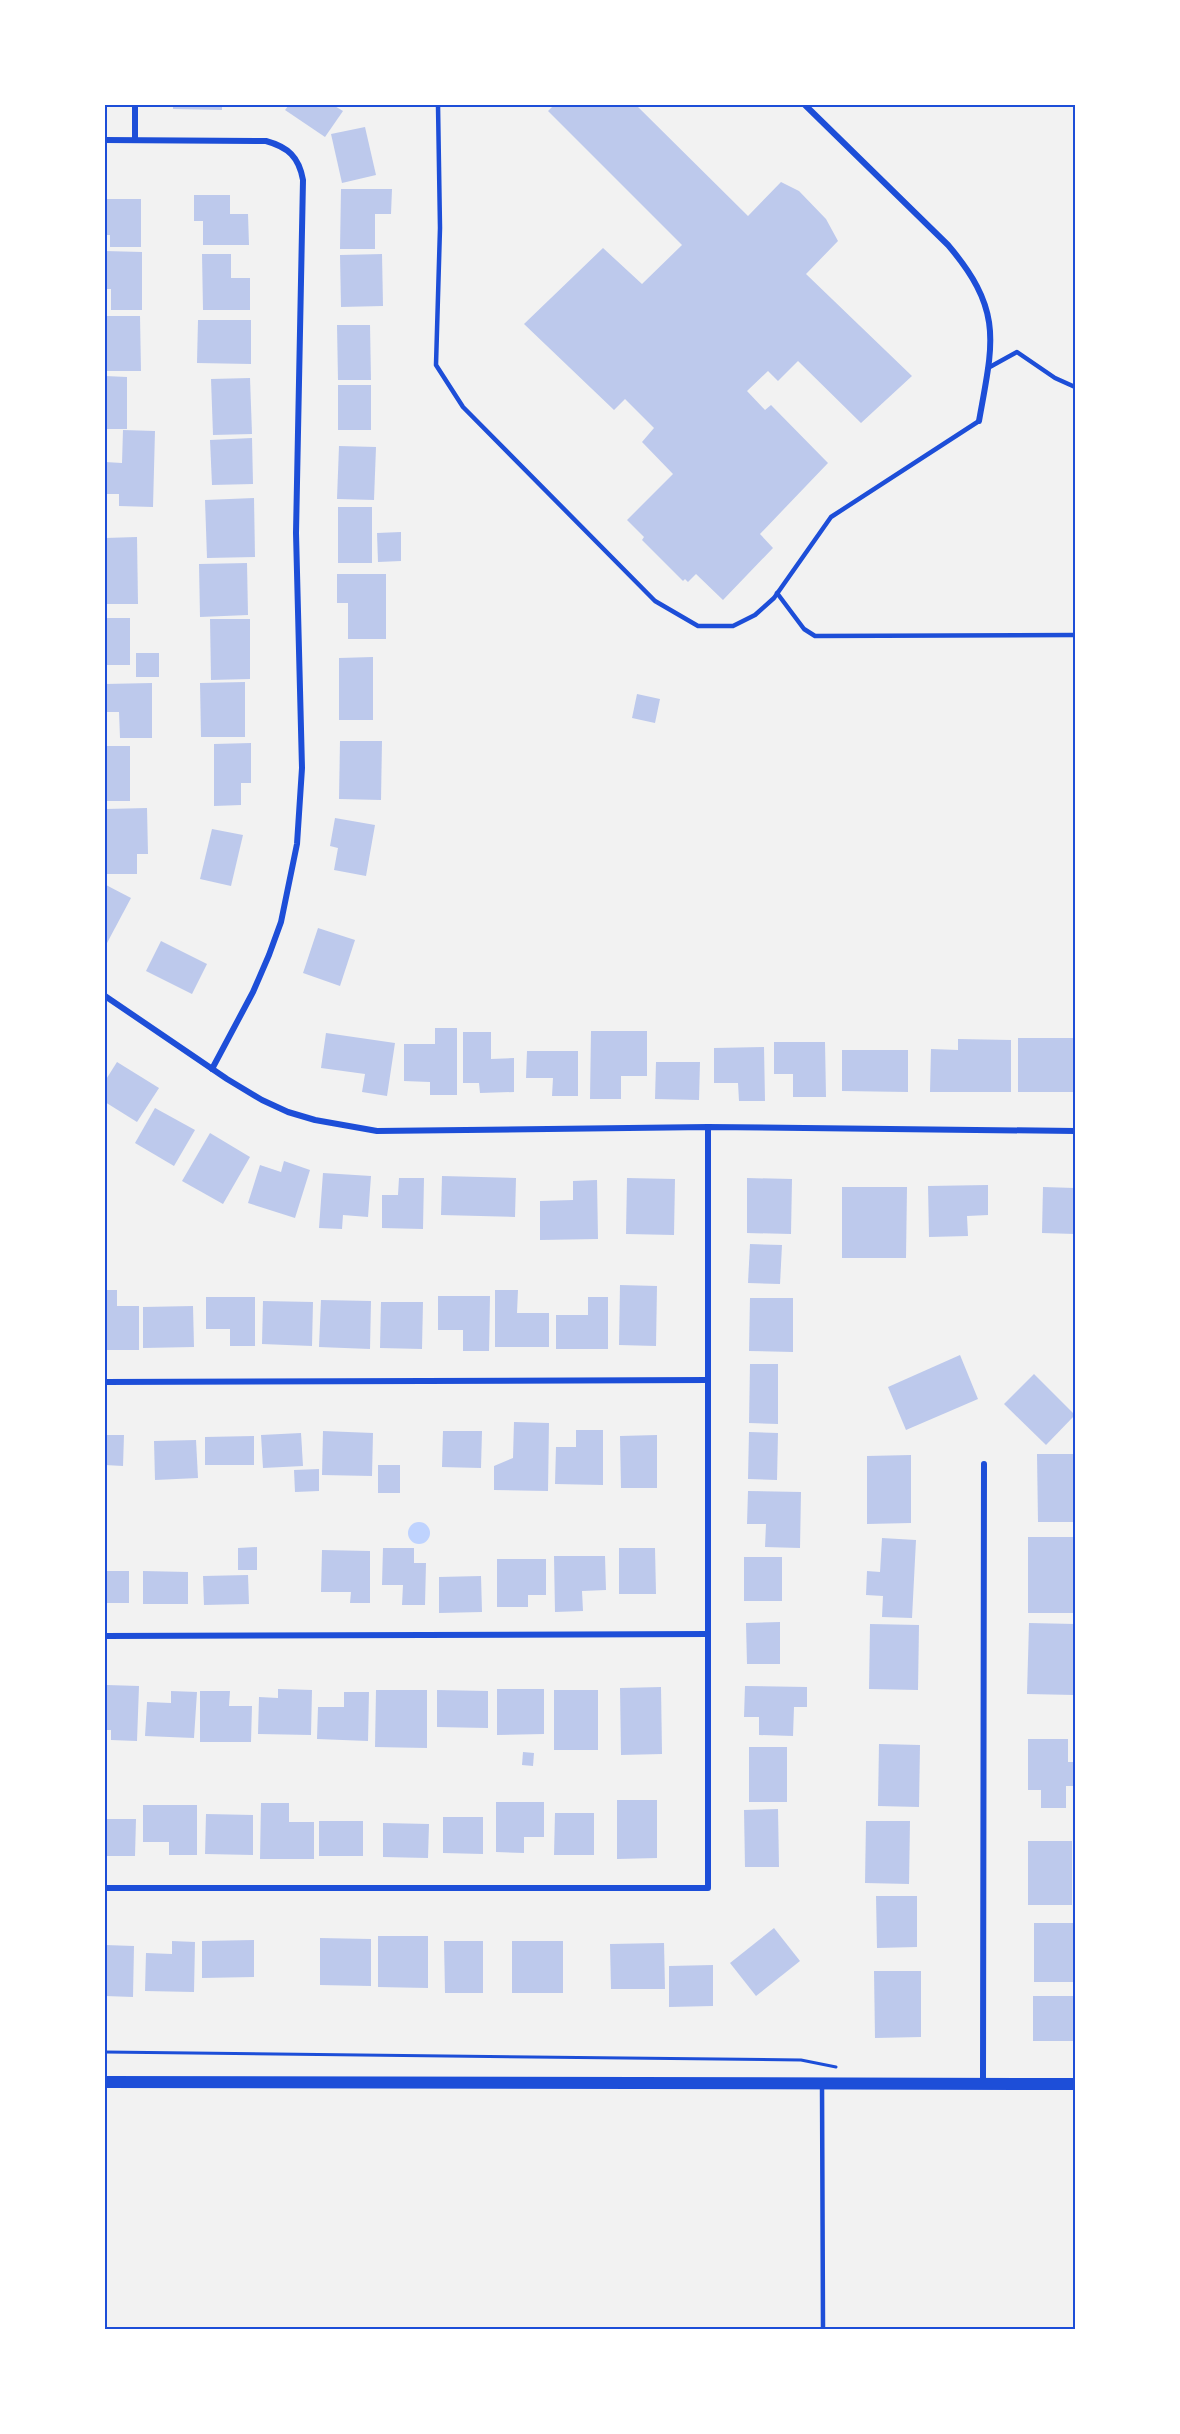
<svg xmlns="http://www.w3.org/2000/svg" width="1180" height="2434" viewBox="0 0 1180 2434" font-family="'Public Sans',sans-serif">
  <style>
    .water { fill: #bfd3fe }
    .building { fill: #bdc9ec }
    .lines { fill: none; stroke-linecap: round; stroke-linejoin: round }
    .path { stroke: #1d4ed8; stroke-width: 3 }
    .service { stroke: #1d4ed8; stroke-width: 4.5 }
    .minor { stroke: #1d4ed8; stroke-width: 6 }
    .secondary { stroke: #1d4ed8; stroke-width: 12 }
    .neatline { fill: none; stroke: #1d4ed8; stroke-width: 2 }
  </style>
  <rect width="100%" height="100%" fill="#f2f2f2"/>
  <circle class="water" cx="419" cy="1533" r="11"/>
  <g class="building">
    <path d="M173 105H222V110L173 109Z"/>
    <path d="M289 105H333L343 111 325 137 285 110Z"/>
    <path d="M554 105H636L748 216 781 182 799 191 826 219 838 241 806 274 912 376 861 423 798 361 778 381 768 371 747 391 765 410 771 405 828 463 760 534 773 548 723 600 696 574 688 582 685 579 683 581 642 540 644 537 627 520 673 474 642 442 654 428 625 399 614 410 524 324 603 248 642 284 682 245 548 111Z"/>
    <path d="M365 127 376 175 342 183 331 134Z"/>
    <path d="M341 189H392L391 214H375V249H340Z"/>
    <path d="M194 195H230V214H248L249 245H203V221H194Z"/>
    <path d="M105 199H141V247H110V235H105Z"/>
    <path d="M105 251 142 252V310H111V289H105Z"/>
    <path d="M202 254H231V278H250V310H203Z"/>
    <path d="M382 254 383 306 341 307 340 255Z"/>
    <path d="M105 316H140L141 371H105Z"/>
    <path d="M198 320H251V364L197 363Z"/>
    <path d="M337 325H370L371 380H338Z"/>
    <path d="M105 376 127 377V429H105Z"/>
    <path d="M250 378 252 434 213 435 211 379Z"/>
    <rect x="338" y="385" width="33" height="45"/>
    <path d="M123 430 155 431 153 507 119 506V494H105V462L122 463Z"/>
    <path d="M252 438 253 484 212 485 210 440Z"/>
    <path d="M339 446 376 447 374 500 337 499Z"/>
    <path d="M254 498 255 557 207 558 205 500Z"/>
    <rect x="338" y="507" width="34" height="56"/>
    <path d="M401 532V561L378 562 377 533Z"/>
    <path d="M137 537 138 604H105V538Z"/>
    <path d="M247 563 248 615 200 617 199 564Z"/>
    <path d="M337 574H386V639H348V603H337Z"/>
    <rect x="105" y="618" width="25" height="47"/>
    <path d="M210 619H250V679L211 680Z"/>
    <rect x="136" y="653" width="23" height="24"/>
    <path d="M373 657V720H339V658Z"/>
    <path d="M245 682V737H201L200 683Z"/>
    <path d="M152 683V738H120L119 712H105V684Z"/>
    <path d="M637 694 660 699 655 723 632 718Z"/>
    <path d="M340 741H382L381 800 339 799Z"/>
    <path d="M251 743V783H241V805L214 806V744Z"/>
    <rect x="105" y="746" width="25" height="55"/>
    <path d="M147 808 148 854H137V874H105V809Z"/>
    <path d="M335 818 375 825 366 876 334 870 338 848 330 846Z"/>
    <path d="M212 829 243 835 231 886 200 879Z"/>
    <path d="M106 885 131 898 107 943 105 942Z"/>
    <path d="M318 928 355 940 340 986 303 973Z"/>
    <path d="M161 941 207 964 192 994 146 971Z"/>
    <path d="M435 1028H457V1095H430V1082L404 1081V1044H435Z"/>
    <path d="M591 1031H647V1076H621V1099H590Z"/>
    <path d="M463 1032H491V1059L514 1058V1092L480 1093 479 1083H463Z"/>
    <path d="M326 1033 395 1043 387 1096 362 1092 365 1074 321 1068Z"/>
    <rect x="1018" y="1038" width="57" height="54"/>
    <path d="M958 1039 1011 1040V1092H930L931 1049 958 1050Z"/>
    <path d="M774 1042H825L826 1097H793V1074H774Z"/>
    <path d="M764 1047 765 1101H739L738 1083H714V1048Z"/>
    <path d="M842 1050H908V1092L842 1091Z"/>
    <path d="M527 1051H578V1096H552L553 1078H526Z"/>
    <path d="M117 1062 159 1088 137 1122 105 1102V1081Z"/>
    <path d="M656 1062H700L699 1100 655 1099Z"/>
    <path d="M155 1108 195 1130 174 1166 135 1143Z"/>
    <path d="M210 1133 250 1157 223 1204 182 1181Z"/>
    <path d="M284 1161 310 1170 295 1218 248 1203 260 1165 281 1172Z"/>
    <path d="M323 1173 371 1176 368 1217 343 1215 342 1229 319 1228Z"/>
    <path d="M442 1176 516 1178 515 1217 441 1215Z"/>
    <path d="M399 1178H424L423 1229 382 1228V1195H398Z"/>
    <path d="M627 1178 675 1179 674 1235 626 1234Z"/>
    <path d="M747 1178 792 1179 791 1234 747 1233Z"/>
    <path d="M597 1180 598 1239 540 1240V1201L573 1200V1181Z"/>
    <path d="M988 1185V1215L967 1216 968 1236 929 1237 928 1186Z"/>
    <path d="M842 1187H907L906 1258H842Z"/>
    <path d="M1043 1187 1075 1188V1234L1042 1233Z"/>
    <path d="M750 1244 782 1245 780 1284 748 1283Z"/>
    <path d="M620 1285 657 1286 656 1346 619 1345Z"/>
    <path d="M105 1290H117V1306H139V1350H105Z"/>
    <path d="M495 1290H518L517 1313H549V1347H495Z"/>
    <path d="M438 1296H490L489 1351H463V1330H438Z"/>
    <path d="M206 1297H255V1346H230V1329H206Z"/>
    <path d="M588 1297H608V1349H556V1315H588Z"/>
    <path d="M750 1298H793V1352L749 1351Z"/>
    <path d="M321 1300 371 1301 370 1349 319 1347Z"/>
    <path d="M263 1301 313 1302 312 1346 262 1344Z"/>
    <path d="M381 1302H423L422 1349 380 1348Z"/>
    <path d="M193 1306 194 1347 143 1348V1307Z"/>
    <path d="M960 1355 978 1399 906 1430 888 1387Z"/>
    <path d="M750 1364H778V1424L749 1423Z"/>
    <path d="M1034 1374 1075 1415 1046 1445 1004 1404Z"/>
    <path d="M514 1422 549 1423 548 1491 494 1490V1466L513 1458Z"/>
    <path d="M576 1430H603V1485L555 1484 556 1447H576Z"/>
    <path d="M323 1431 373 1433 372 1476 322 1475Z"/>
    <path d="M443 1431H482L481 1468 442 1467Z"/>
    <path d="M749 1432 778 1433 777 1480 748 1479Z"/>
    <path d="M301 1433 303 1466 263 1468 261 1435Z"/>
    <path d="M105 1435H124L123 1466 105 1465Z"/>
    <path d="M657 1435V1488H621L620 1436Z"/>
    <path d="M254 1436V1465H205V1437Z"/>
    <path d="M196 1440 198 1478 155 1480 154 1441Z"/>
    <path d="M1037 1454H1075V1522H1038Z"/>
    <path d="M911 1455V1523L867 1524V1456Z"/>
    <rect x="378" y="1465" width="22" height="28"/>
    <path d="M319 1469V1491L295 1492 294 1470Z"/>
    <path d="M748 1491 801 1492 800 1548 765 1547 766 1524H747Z"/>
    <rect x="1028" y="1537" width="47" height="76"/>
    <path d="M882 1538 916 1540 912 1618 882 1617 883 1596 866 1595 867 1571 880 1572Z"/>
    <path d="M257 1547V1570H238V1548Z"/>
    <path d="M383 1548H414V1563H426L425 1605H402L403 1585H382Z"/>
    <path d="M619 1548H655L656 1594H619Z"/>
    <path d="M322 1550 370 1551V1603H350L351 1592H321Z"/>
    <path d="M554 1556H605L606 1590 582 1591 583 1611 555 1612Z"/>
    <rect x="744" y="1557" width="38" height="44"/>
    <path d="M497 1559H546V1595H528V1607H497Z"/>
    <rect x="105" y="1571" width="24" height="32"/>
    <path d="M143 1571 188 1572V1604H143Z"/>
    <path d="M248 1575 249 1604 204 1605 203 1576Z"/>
    <path d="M481 1576 482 1612 439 1613V1577Z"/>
    <path d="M780 1622V1664H747L746 1623Z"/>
    <path d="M1029 1623 1075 1624V1695L1027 1694Z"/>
    <path d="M870 1624 919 1625 918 1690 869 1689Z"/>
    <path d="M107 1685 139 1686 137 1741 111 1740V1730H105Z"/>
    <path d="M745 1686 807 1687V1707H794L793 1736 759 1735V1717H744Z"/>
    <path d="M661 1687 662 1754 621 1755 620 1688Z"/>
    <path d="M278 1689 312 1690 311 1735 258 1734 259 1697 278 1698Z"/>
    <path d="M497 1689H544V1734L497 1735Z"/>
    <path d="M376 1690H427V1748L375 1747Z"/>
    <path d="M437 1690 488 1691V1728L437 1727Z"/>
    <rect x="554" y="1690" width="44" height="60"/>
    <path d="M171 1691 197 1692 194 1738 145 1736 147 1702 171 1703Z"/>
    <path d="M200 1691H230L229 1706H252L251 1742H200Z"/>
    <path d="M344 1692H369L368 1741 317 1739 318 1707H344Z"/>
    <path d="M1028 1739H1068V1762H1075V1786H1066V1808H1041V1790H1028Z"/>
    <path d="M879 1744 920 1745 919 1807 878 1806Z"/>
    <rect x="749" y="1747" width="38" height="55"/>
    <path d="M523 1752 534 1753 533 1766 522 1765Z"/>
    <path d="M617 1800H657V1858L617 1859Z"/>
    <path d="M496 1802H544V1837H524V1853L496 1852Z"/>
    <path d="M261 1803H289V1822H314V1859H260Z"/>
    <path d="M143 1805H197V1855H169V1842H143Z"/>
    <path d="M778 1809 779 1867H745L744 1810Z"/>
    <path d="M555 1813H594V1855H554Z"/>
    <path d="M206 1814 253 1815V1855L205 1854Z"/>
    <path d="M443 1817H483V1854L443 1853Z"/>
    <path d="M105 1819H136L135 1856H105Z"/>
    <rect x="319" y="1821" width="44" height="35"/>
    <path d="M866 1821H910L909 1884 865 1883Z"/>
    <path d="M383 1823 429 1824 428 1858 383 1857Z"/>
    <rect x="1028" y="1841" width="44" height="64"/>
    <path d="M876 1896H917V1947L877 1948Z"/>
    <rect x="1034" y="1923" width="41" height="59"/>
    <path d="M774 1928 800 1961 756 1996 730 1963Z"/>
    <path d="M378 1936H428V1988L378 1987Z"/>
    <path d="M320 1938 371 1939V1986L320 1985Z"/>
    <path d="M254 1940V1977L202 1978V1941Z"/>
    <path d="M172 1941 195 1942 194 1992 145 1991 146 1953 172 1954Z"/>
    <path d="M444 1941H483V1993H445Z"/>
    <rect x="512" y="1941" width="51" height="52"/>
    <path d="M664 1943 665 1989H611L610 1944Z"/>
    <path d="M105 1945 134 1946 133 1997 105 1996Z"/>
    <path d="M713 1965V2006L669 2007V1966Z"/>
    <path d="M874 1971H921V2037L875 2038Z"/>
    <rect x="1033" y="1996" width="42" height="45"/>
  </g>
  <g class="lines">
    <path class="path" d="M105 2052 801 2060 836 2067"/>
    <g class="service">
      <path d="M438 105 440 228 436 365 463 407 655 601 698 626H733L755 615 774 598 831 517 979 421"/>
      <path d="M988 368 1017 352 1055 378 1075 387"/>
      <path d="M777 593 804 629 815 636 1075 635"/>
      <path d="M822 2084 823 2329"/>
    </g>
    <g class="minor">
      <path d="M805 105 948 245C1004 311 993 342 979 421"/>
      <path d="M105 140 266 141C288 147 299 157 303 180L296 533 302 768 297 844 281 922 269 955 253 992 212 1069"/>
      <path d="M135 140V105"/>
      <path d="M105 996 227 1079 262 1100 288 1112 315 1120 377 1131 708 1127 1075 1131"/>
      <path d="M105 1382 708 1380"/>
      <path d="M105 1636 708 1634"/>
      <path d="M105 1888H708V1127"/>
      <path d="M983 2084 984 1464"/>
    </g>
    <path class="secondary" d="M105 2082 1075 2084"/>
  </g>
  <rect width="1180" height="2434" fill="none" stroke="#ffffff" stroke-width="213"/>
  <rect x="106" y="106" width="968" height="2222" class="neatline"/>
</svg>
